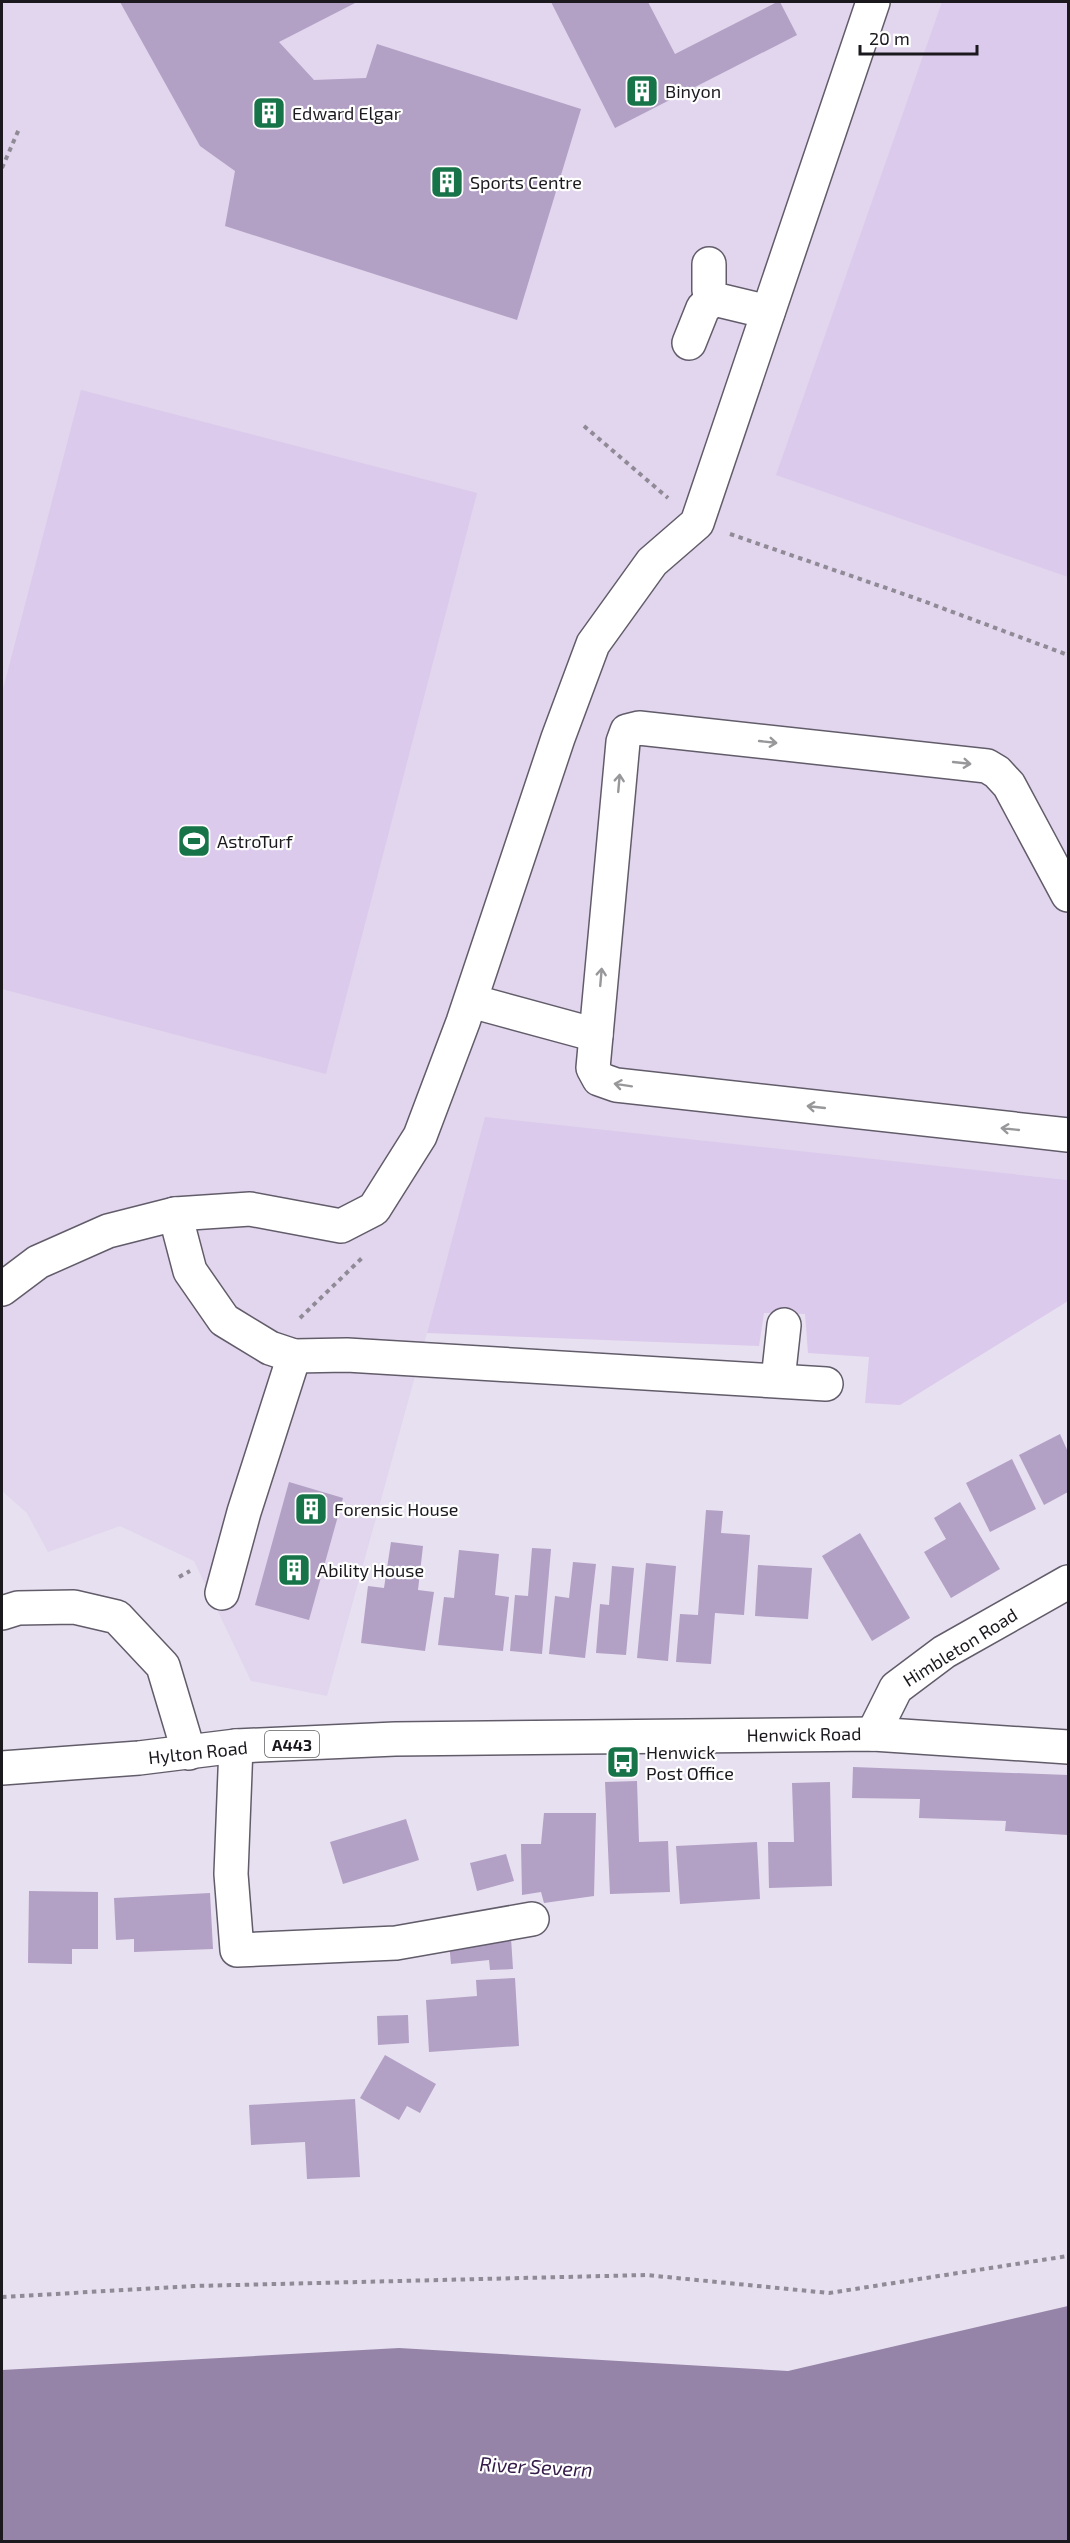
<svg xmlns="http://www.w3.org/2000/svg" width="1070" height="2543" viewBox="0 0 1070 2543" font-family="'Exo 2',sans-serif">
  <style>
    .built { fill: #e1d6ed }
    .green { fill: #dbcaec }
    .water { fill: #9584a7 }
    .building { fill: #b2a0c5 }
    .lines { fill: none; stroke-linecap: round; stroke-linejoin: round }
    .minor-casing { stroke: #625c6a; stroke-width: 36 }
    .major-casing { stroke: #625c6a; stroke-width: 36 }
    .path { stroke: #908a96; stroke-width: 4; stroke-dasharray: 4.5 4.5; stroke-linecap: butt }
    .minor { stroke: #fff; stroke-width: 33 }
    .major { stroke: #fff; stroke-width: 33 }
    .oneway { stroke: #98979a }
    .labels { text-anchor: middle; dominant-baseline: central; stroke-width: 4.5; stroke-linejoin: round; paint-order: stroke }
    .shield { fill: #fff; stroke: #5f5d62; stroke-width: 1.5 }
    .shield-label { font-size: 16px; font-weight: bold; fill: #1b181e }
    .poi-label { font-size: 18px; fill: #1b181e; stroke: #fff; text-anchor: start }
    .street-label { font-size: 18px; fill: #1b181e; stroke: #fff }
    .water-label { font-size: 20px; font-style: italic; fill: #351b4a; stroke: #fff }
  </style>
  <rect width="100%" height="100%" fill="#e7e0f0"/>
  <path class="built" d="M2 2H1068V1180L486 1118 327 1696 251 1681 194 1561 120 1526 48 1552 27 1513 2 1491Z"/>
  <g class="green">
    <path d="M942 2H1068V577L776 475Z"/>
    <path d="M81 390 477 493 326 1074 2 989V693Z"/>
    <path d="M485 1117 1068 1180V1301L900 1405 865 1403 869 1357 808 1353 805 1314 764 1313 759 1346 427 1333Z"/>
  </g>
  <path class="water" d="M1068 2306V2541H2V2370L399 2348 788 2371Z"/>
  <g class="building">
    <path d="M120 2H357L279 42 314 80 366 78 377 44 581 109 517 320 225 226 235 171 200 146Z"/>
    <path d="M551 2H648L675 54 777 2H780L797 35 615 128Z"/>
    <path d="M1060 1434 1068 1452V1492L1044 1505 1019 1455Z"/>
    <path d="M1012 1459 1036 1509 990 1532 966 1483Z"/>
    <path d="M289 1482 343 1498 309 1620 255 1605Z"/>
    <path d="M960 1502 1000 1569 951 1598 924 1552 946 1539 934 1518Z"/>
    <path d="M706 1510 723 1511 721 1533 750 1535 744 1615 715 1613 711 1664 676 1662 680 1614 698 1615Z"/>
    <path d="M860 1533 910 1618 872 1641 822 1556Z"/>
    <path d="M391 1542 423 1546 418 1590 434 1592 425 1651 361 1643 368 1586 384 1588Z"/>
    <path d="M532 1548 551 1549 542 1654 510 1651 515 1595 528 1596Z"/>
    <path d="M459 1550 499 1554 495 1595 509 1597 503 1651 438 1645 444 1597 454 1598Z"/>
    <path d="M573 1562 596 1564 585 1658 549 1654 555 1596 569 1598Z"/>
    <path d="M646 1563 676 1566 668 1661 637 1658Z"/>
    <path d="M758 1565 812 1568 808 1619 755 1616Z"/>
    <path d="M612 1566 634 1568 626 1655 596 1653 600 1604 609 1605Z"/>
    <path d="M853 1767 1068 1775V1835L1005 1831 1006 1821 919 1818 920 1799 852 1798Z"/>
    <path d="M637 1781 639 1842 668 1841 670 1892 610 1894 605 1782Z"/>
    <path d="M830 1782 832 1886 769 1888 768 1842H794L792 1783Z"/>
    <path d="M544 1813H596L594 1896 544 1903 541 1892 522 1895 521 1844H541Z"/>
    <path d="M406 1819 419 1860 343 1884 330 1842Z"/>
    <path d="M757 1842 760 1899 680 1904 676 1846Z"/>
    <path d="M506 1854 514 1881 477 1891 470 1863Z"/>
    <path d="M29 1891 98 1892V1949H72V1964L28 1963Z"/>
    <path d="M210 1893 213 1949 134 1952V1939L116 1940 114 1898Z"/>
    <path d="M511 1938 513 1969 490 1970 489 1960 451 1964 449 1942Z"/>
    <path d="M515 1978 519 2046 429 2052 426 2000 477 1996 476 1980Z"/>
    <path d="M408 2015 409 2043 378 2045 377 2016Z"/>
    <path d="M385 2055 436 2084 420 2113 407 2106 399 2120 360 2098Z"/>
    <path d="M355 2099 360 2177 307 2179 305 2142 251 2145 249 2105Z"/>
  </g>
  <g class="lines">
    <g class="minor-casing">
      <g id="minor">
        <path d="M709 264V291L714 299 768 312"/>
        <path d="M689 343 703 308 714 299"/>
        <path d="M1068 895 1009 785 997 772 987 766 639 728 627 731 623 742 593 1068 599 1079 616 1085 1068 1135"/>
        <path d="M471 1001 596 1035"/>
        <path d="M175 1214 190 1271 224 1320 270 1348 294 1356 347 1355 826 1384"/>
        <path d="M2 1289 38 1262 108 1231 175 1214 250 1209 341 1226 374 1209 420 1136 463 1022 558 738 593 644 652 562 697 523 873 2"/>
        <path d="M778 1380 784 1325"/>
        <path d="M222 1593 244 1512 294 1356"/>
        <path d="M873 1734 896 1688 944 1652 1068 1582"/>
        <path d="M236 1746 231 1874 237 1950 396 1943 532 1919"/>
      </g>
    </g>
    <g class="major-casing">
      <g id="major">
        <path d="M2 1613 18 1608 74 1607 117 1617 163 1666 189 1753"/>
        <path d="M2 1768 139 1758 236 1746 395 1739 873 1734 1068 1747"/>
      </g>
    </g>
    <g class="path">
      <path d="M2 168 19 129"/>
      <path d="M584 426 668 498"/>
      <path d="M730 534 915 598 1068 655"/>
      <path d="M300 1318 362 1258"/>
      <path d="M179 1577 190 1571"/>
      <path d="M2 2297 194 2286 646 2275 829 2293 1068 2256"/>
    </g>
    <use href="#minor" class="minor"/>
    <use href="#major" class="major"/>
  </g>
  <defs><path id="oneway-shaft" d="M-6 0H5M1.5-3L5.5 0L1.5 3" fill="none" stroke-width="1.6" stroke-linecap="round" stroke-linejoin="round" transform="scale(1.5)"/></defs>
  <g class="oneway">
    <use href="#oneway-shaft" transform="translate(768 742) rotate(6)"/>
    <use href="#oneway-shaft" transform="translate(962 763) rotate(6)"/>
    <use href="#oneway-shaft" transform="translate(619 783) rotate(-85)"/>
    <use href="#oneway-shaft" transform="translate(601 977) rotate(-85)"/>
    <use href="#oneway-shaft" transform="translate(623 1085) rotate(-171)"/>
    <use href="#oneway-shaft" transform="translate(816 1107) rotate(-174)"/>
    <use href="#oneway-shaft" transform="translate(1010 1129) rotate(-174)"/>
  </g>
  <defs>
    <g id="building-square" transform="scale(1.725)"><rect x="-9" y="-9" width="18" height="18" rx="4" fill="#177348" stroke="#fff"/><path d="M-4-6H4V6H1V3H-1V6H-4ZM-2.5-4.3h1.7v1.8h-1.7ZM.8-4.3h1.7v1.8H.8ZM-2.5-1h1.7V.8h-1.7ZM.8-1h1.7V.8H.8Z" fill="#fff"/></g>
    <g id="stadium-square" transform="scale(1.725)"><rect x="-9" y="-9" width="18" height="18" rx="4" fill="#177348" stroke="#fff"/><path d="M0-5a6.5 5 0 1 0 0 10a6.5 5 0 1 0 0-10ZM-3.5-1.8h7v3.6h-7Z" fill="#fff"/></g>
    <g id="bus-square" transform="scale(1.725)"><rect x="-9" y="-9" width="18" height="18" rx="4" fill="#177348" stroke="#fff"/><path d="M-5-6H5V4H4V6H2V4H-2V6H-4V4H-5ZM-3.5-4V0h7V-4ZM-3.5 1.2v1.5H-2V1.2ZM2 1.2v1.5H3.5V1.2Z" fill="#fff"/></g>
  </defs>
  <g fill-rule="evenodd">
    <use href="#building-square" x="642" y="91"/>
    <use href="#building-square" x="269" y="113"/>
    <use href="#building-square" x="447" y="182"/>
    <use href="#stadium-square" x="194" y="841"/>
    <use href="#building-square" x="311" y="1509"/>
    <use href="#building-square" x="294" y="1570"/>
    <use href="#bus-square" x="623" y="1762"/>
  </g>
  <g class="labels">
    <rect class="shield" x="265" y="1731" width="54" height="26" rx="4.5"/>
    <g class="shield-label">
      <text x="292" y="1744">A443</text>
    </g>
    <g class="poi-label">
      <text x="665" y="91">Binyon</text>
      <text x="292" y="113">Edward Elgar</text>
      <text x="470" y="182">Sports Centre</text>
      <text x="217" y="841">AstroTurf</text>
      <text x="334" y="1509">Forensic House</text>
      <text x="317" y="1570">Ability House</text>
      <text x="646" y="1752">Henwick<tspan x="646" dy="21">Post Office</tspan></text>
    </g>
    <g class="street-label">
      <text transform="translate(960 1647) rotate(-32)">Himbleton Road</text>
      <text transform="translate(804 1734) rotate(-1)">Henwick Road</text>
      <text transform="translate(198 1752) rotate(-6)">Hylton Road</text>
    </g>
    <g class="water-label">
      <text transform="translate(536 2466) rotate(3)">River Severn</text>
    </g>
  </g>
  <rect width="1070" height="2543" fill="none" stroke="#1b181e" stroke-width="6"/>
  <path d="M860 45v9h117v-9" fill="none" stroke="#1b181e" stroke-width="3"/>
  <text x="869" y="45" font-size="18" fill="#1b181e" stroke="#ffffff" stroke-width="4.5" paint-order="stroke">20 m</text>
</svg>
